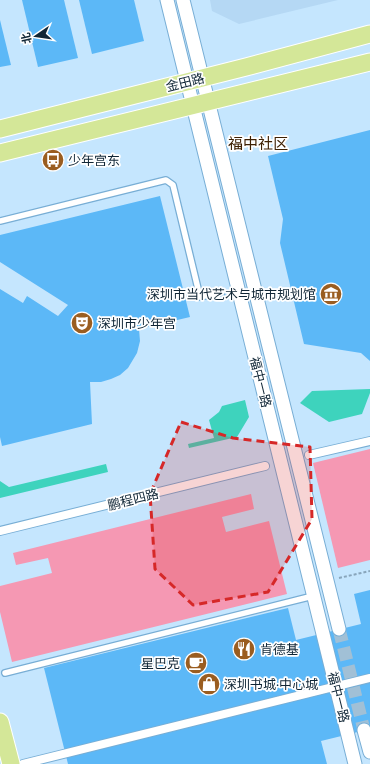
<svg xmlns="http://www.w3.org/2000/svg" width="370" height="764" viewBox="0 0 370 764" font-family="Ubuntu,'Noto Sans SC',sans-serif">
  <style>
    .built { fill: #b5d8f4 }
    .green { fill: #f598b3 }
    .water { fill: #3ed3bd }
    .building { fill: #5cb8f7 }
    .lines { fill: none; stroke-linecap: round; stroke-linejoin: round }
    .tertiary-tunnel { stroke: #a1c0d6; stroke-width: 13; stroke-dasharray: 13 6; stroke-linecap: butt }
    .service-casing { stroke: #78aed5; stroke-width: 8 }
    .pedestrian-casing { stroke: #78aed5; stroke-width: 10 }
    .tertiary-casing { stroke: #78aed5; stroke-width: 15 }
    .primary-casing { stroke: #fff; stroke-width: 19 }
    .path { stroke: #88a5bb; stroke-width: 2; stroke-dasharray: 3 2; stroke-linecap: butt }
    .service { stroke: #fff; stroke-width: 5.5 }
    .pedestrian { stroke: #fff; stroke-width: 8 }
    .tertiary { stroke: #fff; stroke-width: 13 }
    .primary { stroke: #d4e798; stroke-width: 17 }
    .pedestrian-bridge-casing { stroke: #78aed5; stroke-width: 10; stroke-linecap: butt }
    .pedestrian-bridge { stroke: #fff; stroke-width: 8 }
    .marked { fill: #d62828; fill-opacity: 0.2; stroke: #d62828; stroke-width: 3; stroke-dasharray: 8 5; stroke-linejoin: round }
    .labels { text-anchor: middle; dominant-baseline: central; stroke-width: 3.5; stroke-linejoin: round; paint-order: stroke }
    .street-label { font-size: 13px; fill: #102636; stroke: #fff }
    .poi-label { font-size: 13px; fill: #102636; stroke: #fff; text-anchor: start }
    .quarter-label { font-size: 15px; fill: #3e2104; stroke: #fff }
  </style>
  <rect width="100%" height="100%" fill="#c5e6fe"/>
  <path class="built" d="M210 0H338L239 24 212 11Z"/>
  <g class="green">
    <path d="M370 449V560L338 568 313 463Z"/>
    <path d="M251 494 254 509 222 517 226 532 269 521 287 594 12 662 0 612V586L52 573 48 558 16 565 13 553Z"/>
  </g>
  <g class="water">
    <path d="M370 389V393L362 414 329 422 300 403 312 391Z"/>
    <path d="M245 400 249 417 237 437 189 448 188 444 214 438 209 420 219 412 222 406Z"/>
    <path d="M106 464 108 472 0 498V481L9 487Z"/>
  </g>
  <g class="building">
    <path d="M22 0H64L78 58 38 67Z"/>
    <path d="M79 0H134L144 41 92 54Z"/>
    <path d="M0 20 11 65 0 67Z"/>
    <path d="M370 130V361L361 353 304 344 280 243 283 219 268 156Z"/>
    <path d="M160 196 190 317 139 329 140 341 137 353 128 368 120 375 111 379 101 382H90L92 424 2 446 0 437V289L23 303 27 296 58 316 68 305 0 262V235Z"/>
    <path d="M370 590V729L321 741 327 764H68L44 668 288 608 296 640 361 624 354 594Z"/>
  </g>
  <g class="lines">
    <path class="tertiary-tunnel" d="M339 629 364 730"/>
    <g class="service-casing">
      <g id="service">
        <path d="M0 221 166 180 173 185 200 297 222 292"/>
        <path d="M5 673 313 596"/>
      </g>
    </g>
    <g class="pedestrian-casing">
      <g id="pedestrian">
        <path d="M309 455 370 441"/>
        <path d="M0 531 265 466"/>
        <path d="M23 764 309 693"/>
      </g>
    </g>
    <g class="tertiary-casing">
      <g id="tertiary">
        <path d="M167 0 355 764"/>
        <path d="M183 0 339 629"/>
        <path d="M364 730 370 752"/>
      </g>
    </g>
    <g class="primary-casing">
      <g id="primary">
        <path d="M0 129 246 67 370 34"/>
        <path d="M0 153 370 62"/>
        <path d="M0 722 11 764"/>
      </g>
    </g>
    <path class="path" d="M339 578 370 571"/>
    <use href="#service" class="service"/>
    <use href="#pedestrian" class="pedestrian"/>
    <use href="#tertiary" class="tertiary"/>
    <use href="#primary" class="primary"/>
    <g class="pedestrian-bridge-casing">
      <path id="pedestrian-bridge" d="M309 693 370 678"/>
    </g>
    <use href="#pedestrian-bridge" class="pedestrian-bridge"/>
  </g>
  <path class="marked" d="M181 422 233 438 310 447 312 519 268 592 193 605 155 569 150 494Z"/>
  <defs>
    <g id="bus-disc" transform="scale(1.15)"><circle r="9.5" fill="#9a5d20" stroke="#fff"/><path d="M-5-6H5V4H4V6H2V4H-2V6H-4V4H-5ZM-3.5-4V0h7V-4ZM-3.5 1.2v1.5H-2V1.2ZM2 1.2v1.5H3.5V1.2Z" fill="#fff"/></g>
    <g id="museum-disc" transform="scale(1.15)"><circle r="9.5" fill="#9a5d20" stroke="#fff"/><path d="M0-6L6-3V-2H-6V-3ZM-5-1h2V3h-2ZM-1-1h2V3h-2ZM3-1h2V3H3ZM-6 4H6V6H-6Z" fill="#fff"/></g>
    <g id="theatre-disc" transform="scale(1.15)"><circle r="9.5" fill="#9a5d20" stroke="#fff"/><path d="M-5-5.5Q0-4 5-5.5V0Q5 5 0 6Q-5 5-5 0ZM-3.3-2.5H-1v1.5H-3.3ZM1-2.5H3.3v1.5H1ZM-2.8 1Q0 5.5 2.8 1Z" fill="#fff"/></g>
    <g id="restaurant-disc" transform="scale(1.15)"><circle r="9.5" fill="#9a5d20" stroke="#fff"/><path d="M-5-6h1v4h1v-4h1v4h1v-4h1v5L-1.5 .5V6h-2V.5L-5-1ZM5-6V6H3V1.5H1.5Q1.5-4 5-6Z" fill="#fff"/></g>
    <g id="cafe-disc" transform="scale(1.15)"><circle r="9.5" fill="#9a5d20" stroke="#fff"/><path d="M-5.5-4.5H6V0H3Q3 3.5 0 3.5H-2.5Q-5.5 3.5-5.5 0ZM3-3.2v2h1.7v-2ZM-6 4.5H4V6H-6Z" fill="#fff"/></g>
    <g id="shop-disc" transform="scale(1.15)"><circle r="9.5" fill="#9a5d20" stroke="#fff"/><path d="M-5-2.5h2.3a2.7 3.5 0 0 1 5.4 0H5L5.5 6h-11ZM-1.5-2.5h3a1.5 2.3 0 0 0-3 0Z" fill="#fff"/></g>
  </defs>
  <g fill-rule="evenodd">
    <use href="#bus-disc" x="53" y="160"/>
    <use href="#museum-disc" x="331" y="294"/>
    <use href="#theatre-disc" x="82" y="323"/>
    <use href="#restaurant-disc" x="244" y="649"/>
    <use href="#cafe-disc" x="196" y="663"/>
    <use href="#shop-disc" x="209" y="684"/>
  </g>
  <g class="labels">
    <g class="street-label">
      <text transform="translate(185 82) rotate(-14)">金田路</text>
      <text transform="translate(261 382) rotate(76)">福中一路</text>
      <text transform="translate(133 499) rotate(-14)">鹏程四路</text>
      <text transform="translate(339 697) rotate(76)">福中一路</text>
    </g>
    <g class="poi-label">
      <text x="68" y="160">少年宫东</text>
      <text x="316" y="294" text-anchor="end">深圳市当代艺术与城市规划馆</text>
      <text x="98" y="323">深圳市少年宫</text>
      <text x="260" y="649">肯德基</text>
      <text x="180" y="663" text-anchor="end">星巴克</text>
      <text x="224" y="684">深圳书城·中心城</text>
    </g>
    <g class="quarter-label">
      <text x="258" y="143">福中社区</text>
    </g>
  </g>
  <g transform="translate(36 36) rotate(257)" stroke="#ffffff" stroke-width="3" paint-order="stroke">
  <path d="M0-3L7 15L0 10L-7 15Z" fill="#102636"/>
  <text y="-6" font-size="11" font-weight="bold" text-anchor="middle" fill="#102636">北</text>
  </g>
</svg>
